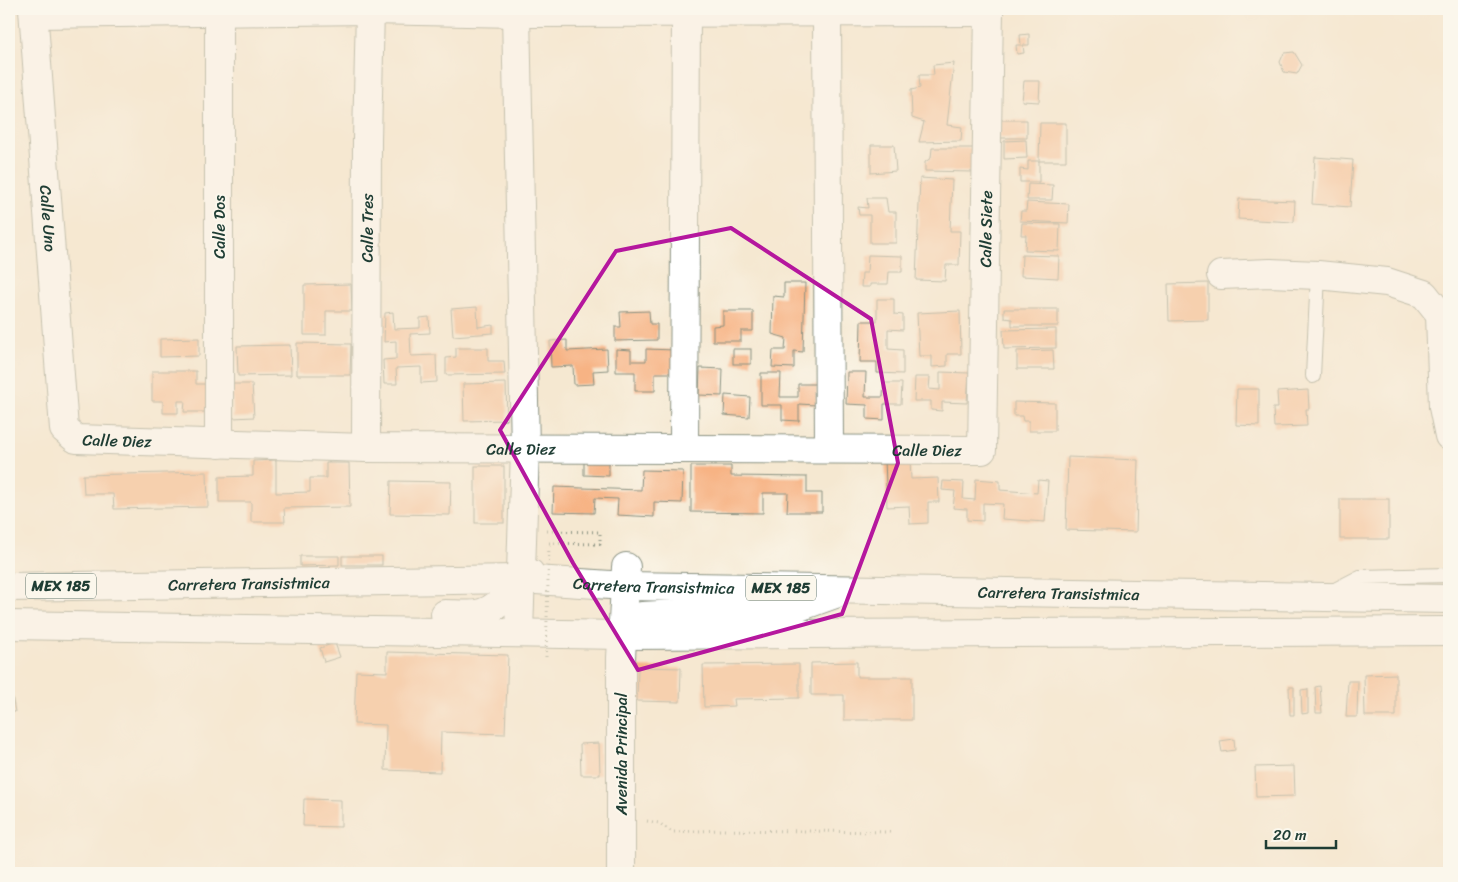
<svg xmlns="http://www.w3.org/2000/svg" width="1458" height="882" viewBox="0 0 1458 882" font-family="Sriracha,sans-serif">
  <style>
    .building { fill: #f7b384 }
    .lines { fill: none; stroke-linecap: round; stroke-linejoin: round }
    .lane-casing { stroke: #8a9282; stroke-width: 16 }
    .street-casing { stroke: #8a9282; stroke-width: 30 }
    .primary-casing { stroke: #8a9282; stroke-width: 30 }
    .path { stroke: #8a9282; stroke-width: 3; stroke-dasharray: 1 4; stroke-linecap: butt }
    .lane { stroke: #fff; stroke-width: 14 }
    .street { stroke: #fff; stroke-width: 28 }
    .primary { stroke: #fff; stroke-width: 28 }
    .path-bridge { stroke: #8a9282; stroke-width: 3; stroke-dasharray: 1 4; stroke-linecap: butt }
    .marked { fill: none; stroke: #b5179e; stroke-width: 4; stroke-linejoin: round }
    .labels { text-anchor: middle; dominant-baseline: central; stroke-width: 4; stroke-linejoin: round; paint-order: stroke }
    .shield { fill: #fbf7ec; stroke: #61756b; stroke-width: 1 }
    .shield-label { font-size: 15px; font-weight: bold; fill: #1f3d34 }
    .street-label { font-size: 16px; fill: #1f3d34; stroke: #fbf7ec }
  </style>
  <rect width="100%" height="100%" fill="#fbf7ec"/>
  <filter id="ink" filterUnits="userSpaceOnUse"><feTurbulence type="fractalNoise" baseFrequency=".02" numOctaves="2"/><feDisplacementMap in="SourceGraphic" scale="10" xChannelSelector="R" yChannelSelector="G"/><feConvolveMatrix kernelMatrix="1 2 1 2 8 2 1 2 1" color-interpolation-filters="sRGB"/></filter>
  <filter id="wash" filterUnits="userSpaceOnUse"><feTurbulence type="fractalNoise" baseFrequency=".0096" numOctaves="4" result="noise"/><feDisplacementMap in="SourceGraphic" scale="20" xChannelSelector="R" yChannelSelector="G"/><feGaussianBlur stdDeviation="1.12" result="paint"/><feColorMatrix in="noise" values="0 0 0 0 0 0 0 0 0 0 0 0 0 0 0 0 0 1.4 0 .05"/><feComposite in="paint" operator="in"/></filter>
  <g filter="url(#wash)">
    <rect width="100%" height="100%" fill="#f5e8d1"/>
    <g id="blocks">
      <g class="building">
        <path d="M1029 34V45H1023L1024 53 1017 54 1016 45H1021L1020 35Z"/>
        <path d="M1294 52 1302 65 1297 74 1284 72 1280 62 1284 53Z"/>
        <path d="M954 63 947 125 962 127 961 141 919 142 924 122 912 118 911 90 920 88 919 75H934L933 65Z"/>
        <path d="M1024 81H1040L1039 102 1022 101Z"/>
        <path d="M999 120H1027V138H1000Z"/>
        <path d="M1040 123H1066V161H1039Z"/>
        <path d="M1026 140 1027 158 1004 159V141Z"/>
        <path d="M871 145H894L896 171 871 173Z"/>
        <path d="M932 148H974L973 172 925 171V162L931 158Z"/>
        <path d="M1315 157 1353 160 1350 207 1312 204Z"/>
        <path d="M1028 161H1039V182H1020V169L1028 170Z"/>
        <path d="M920 178 952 180 950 231H960L959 265H946L945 281 916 280Z"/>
        <path d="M1028 184 1053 185 1052 200H1027Z"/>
        <path d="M867 198H886L888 212H896V243H870V215H859L858 207 868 208Z"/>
        <path d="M1239 199 1295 201 1294 222 1238 219Z"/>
        <path d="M1027 202 1069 204 1068 223 1020 221 1021 211H1026Z"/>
        <path d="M1022 223 1060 224 1059 251 1025 250 1026 235H1021Z"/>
        <path d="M868 255 902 256V272H889L888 284H870V287H861L862 273H867Z"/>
        <path d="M1022 255 1059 256 1058 278 1021 276Z"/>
        <path d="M784 283H805L803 352 794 351V368L772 367 773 350H785L786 338 772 334 773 296 784 297Z"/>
        <path d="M1208 283V320L1169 321 1168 284Z"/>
        <path d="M351 284 352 311H326V335H304V285Z"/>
        <path d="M877 299H894V314L903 315V330L888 329V349L903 350V374L877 373V362H860L861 321H877Z"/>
        <path d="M477 307 478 327 493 325V333L453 336 451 309Z"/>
        <path d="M1004 309H1058V326H1012V319L1004 318Z"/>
        <path d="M649 311 650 324H657V340L615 341V327H621L620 312Z"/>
        <path d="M723 311H753V331H741V341H713V326L723 325Z"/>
        <path d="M960 311 961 354H947V366L932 367V356H919L917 313Z"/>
        <path d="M393 312 394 329 420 328V318L429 317 430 333 410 334 411 356 436 355 437 382 421 383V367L396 368 397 384H384L383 360 396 359V341L384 342 385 313Z"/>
        <path d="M1056 329V348L1004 349 1003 330Z"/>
        <path d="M199 338V356L160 357V339Z"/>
        <path d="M567 340V351L607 349 608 370 593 371 594 384 574 385 573 366 551 367 550 341Z"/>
        <path d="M297 343 351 344 350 375H297Z"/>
        <path d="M290 345 291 375 238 376 237 346Z"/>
        <path d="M456 348H488V361H504L505 374 446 375V358L456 357Z"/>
        <path d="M616 349 631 350V361H646V349L675 350 674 373H655V391H635V372H616Z"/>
        <rect x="733" y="349" width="18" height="15"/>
        <path d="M1053 350 1054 369H1017V351Z"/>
        <path d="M700 368 723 369 722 396 699 395Z"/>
        <path d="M152 371H196V384H209V412H184L185 401H178V413H163V401H152Z"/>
        <path d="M847 372H866L865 397H883L884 383H902L901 404H884V420L867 419V405L846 404Z"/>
        <path d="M940 372 969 373 967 403 942 402V411L931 410V401H914L915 377H930L929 389 940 390Z"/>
        <path d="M761 373H781L780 397H798V384H817L816 405 799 404V421L782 420V405H761Z"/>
        <path d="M506 383 507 420 464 421 463 384Z"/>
        <path d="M232 384H252L254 417 233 418Z"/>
        <path d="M1237 389H1259V426L1236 425Z"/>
        <path d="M1308 390 1309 409H1306L1307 426 1274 427 1273 408H1278L1277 392Z"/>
        <path d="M725 395 750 397 749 417 724 415Z"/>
        <path d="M1014 402 1055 403V431H1029V421H1023L1022 416H1014Z"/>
        <path d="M584 456 609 457V476L584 475Z"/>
        <path d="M1068 457 1138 460 1136 532 1066 530Z"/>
        <path d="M910 459 911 479 938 478 939 502H928V523L910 524 909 506 887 507 885 460Z"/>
        <path d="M276 460V493L310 492V478H326V463H349L350 507 284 508 285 522H251V502H219V477L253 476V461Z"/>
        <rect x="475" y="466" width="29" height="57"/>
        <path d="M691 466H731V476L807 477V493H822V512H787L788 493H763V513L691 512Z"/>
        <path d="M642 470 683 471 682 503 654 502V517L617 515 618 499 595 498 594 513 553 512 554 487 641 490Z"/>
        <path d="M207 472 208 507 114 509 113 494H84L83 475Z"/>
        <path d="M976 479 1000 481V490L1037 493 1038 480 1048 481 1045 522 1002 519 1003 504 983 503V521L967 520V509L953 508 955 491 942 490 943 481 964 482 963 499 975 500Z"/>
        <path d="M391 481 451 482 450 515 390 514Z"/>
        <rect x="1340" y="499" width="49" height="40"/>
        <path d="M300 556H339V565L300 566Z"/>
        <rect x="342" y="556" width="40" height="9"/>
        <path d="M335 643 340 657 324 662 320 648Z"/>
        <path d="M387 652 508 655 505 734 441 732 440 772 385 770 386 725 354 724 356 671 387 672Z"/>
        <path d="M857 662V677H912V720H844V695H811V663Z"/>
        <path d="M799 664V698L734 699 735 706 704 707 703 665Z"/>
        <path d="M638 667 681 668 680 702 637 701Z"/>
        <path d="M1396 674V716H1365L1364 675Z"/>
        <path d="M9 677 15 712 9 713Z"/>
        <path d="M1348 681H1358L1357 717H1346Z"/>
        <path d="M1320 686 1322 713H1316L1315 687Z"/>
        <path d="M1289 687H1294V715H1290Z"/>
        <path d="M1308 689V713L1302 714 1301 690Z"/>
        <path d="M1234 739 1235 750 1222 752 1220 741Z"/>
        <path d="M599 743 600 775H581L580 744Z"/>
        <path d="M1294 766 1295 796 1256 797 1255 767Z"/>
        <path d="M304 799 341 800V827L303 826Z"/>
      </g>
    </g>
  </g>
  <g filter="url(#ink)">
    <use href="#blocks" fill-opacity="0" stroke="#8a9282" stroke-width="1"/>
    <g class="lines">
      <g class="lane-casing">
        <g id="lane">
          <path d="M1313 376 1318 275"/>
          <path d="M1331 592 1360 577 1449 575"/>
        </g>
      </g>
      <g class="street-casing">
        <g id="street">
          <path id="s1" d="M33 9 64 429 76 439 366 448 982 450 989 9"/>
          <path d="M827 12 829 449"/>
          <path d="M516 13 525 449 519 633"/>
          <path d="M34 14 370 10 516 13 989 12"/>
          <path d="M1221 275 1270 273 1318 275 1387 282 1424 294 1440 314 1443 407 1449 436"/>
          <path d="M219 444V11"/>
          <path id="s2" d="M366 448 367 139 370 9"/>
          <path d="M684 449 686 9"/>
          <path d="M621 873V658L626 567"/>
        </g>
      </g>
      <g class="primary-casing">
        <g id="primary">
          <path id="s3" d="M9 587 521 579 625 586 1449 599"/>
          <path d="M445 614C456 614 471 616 481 613 502 608 512 584 530 573"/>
          <path d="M9 625 622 635 1449 631"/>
          <path d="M622 635 635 620 642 616 799 607 835 594"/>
        </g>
      </g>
      <g class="path">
        <path d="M547 531 600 532V544L549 543"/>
        <path d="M647 821 659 823 672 832 721 830 891 832"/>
      </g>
      <use href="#lane" class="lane"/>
      <use href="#street" class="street"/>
      <use href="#primary" class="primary"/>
      <path class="path-bridge" d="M546 657 549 543"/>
    </g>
  </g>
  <path d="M0 0H1458V882H0ZM731 228 871 319 898 463 842 614 638 670 573 563 500 430 616 251Z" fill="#f5e8d1" fill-opacity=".55" fill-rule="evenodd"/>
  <path class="marked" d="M731 228 871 319 898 463 842 614 638 670 573 563 500 430 616 251Z"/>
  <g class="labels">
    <g class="shield">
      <rect x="26" y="573.5" width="70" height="25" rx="4"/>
      <rect x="746" y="575.5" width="70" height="25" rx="4"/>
    </g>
    <g class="shield-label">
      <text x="61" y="586">MEX 185</text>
      <text x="781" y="588">MEX 185</text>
    </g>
    <g class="street-label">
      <text stroke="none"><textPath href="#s1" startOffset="210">Calle Uno</textPath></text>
      <text transform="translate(219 227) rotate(-90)">Calle Dos</text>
      <text stroke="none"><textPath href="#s2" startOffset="220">Calle Tres</textPath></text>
      <text stroke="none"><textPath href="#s1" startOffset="1564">Calle Siete</textPath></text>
      <text stroke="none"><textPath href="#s1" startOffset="478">Calle Diez</textPath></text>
      <text stroke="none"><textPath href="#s1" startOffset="882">Calle Diez</textPath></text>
      <text stroke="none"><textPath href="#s1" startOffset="1288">Calle Diez</textPath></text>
      <text stroke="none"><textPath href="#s3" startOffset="240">Carretera Transistmica</textPath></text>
      <text stroke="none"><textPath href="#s3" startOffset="645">Carretera Transistmica</textPath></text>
      <text stroke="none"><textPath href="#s3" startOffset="1050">Carretera Transistmica</textPath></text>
      <text transform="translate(621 754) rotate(-90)">Avenida Principal</text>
    </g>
  </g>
  <rect width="1458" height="882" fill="none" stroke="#fbf7ec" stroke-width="30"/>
  <path d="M1266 840v8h70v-8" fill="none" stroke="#1f3d34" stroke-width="2.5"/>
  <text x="1273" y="840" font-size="15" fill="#1f3d34" stroke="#fbf7ec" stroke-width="4" paint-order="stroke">20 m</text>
</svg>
